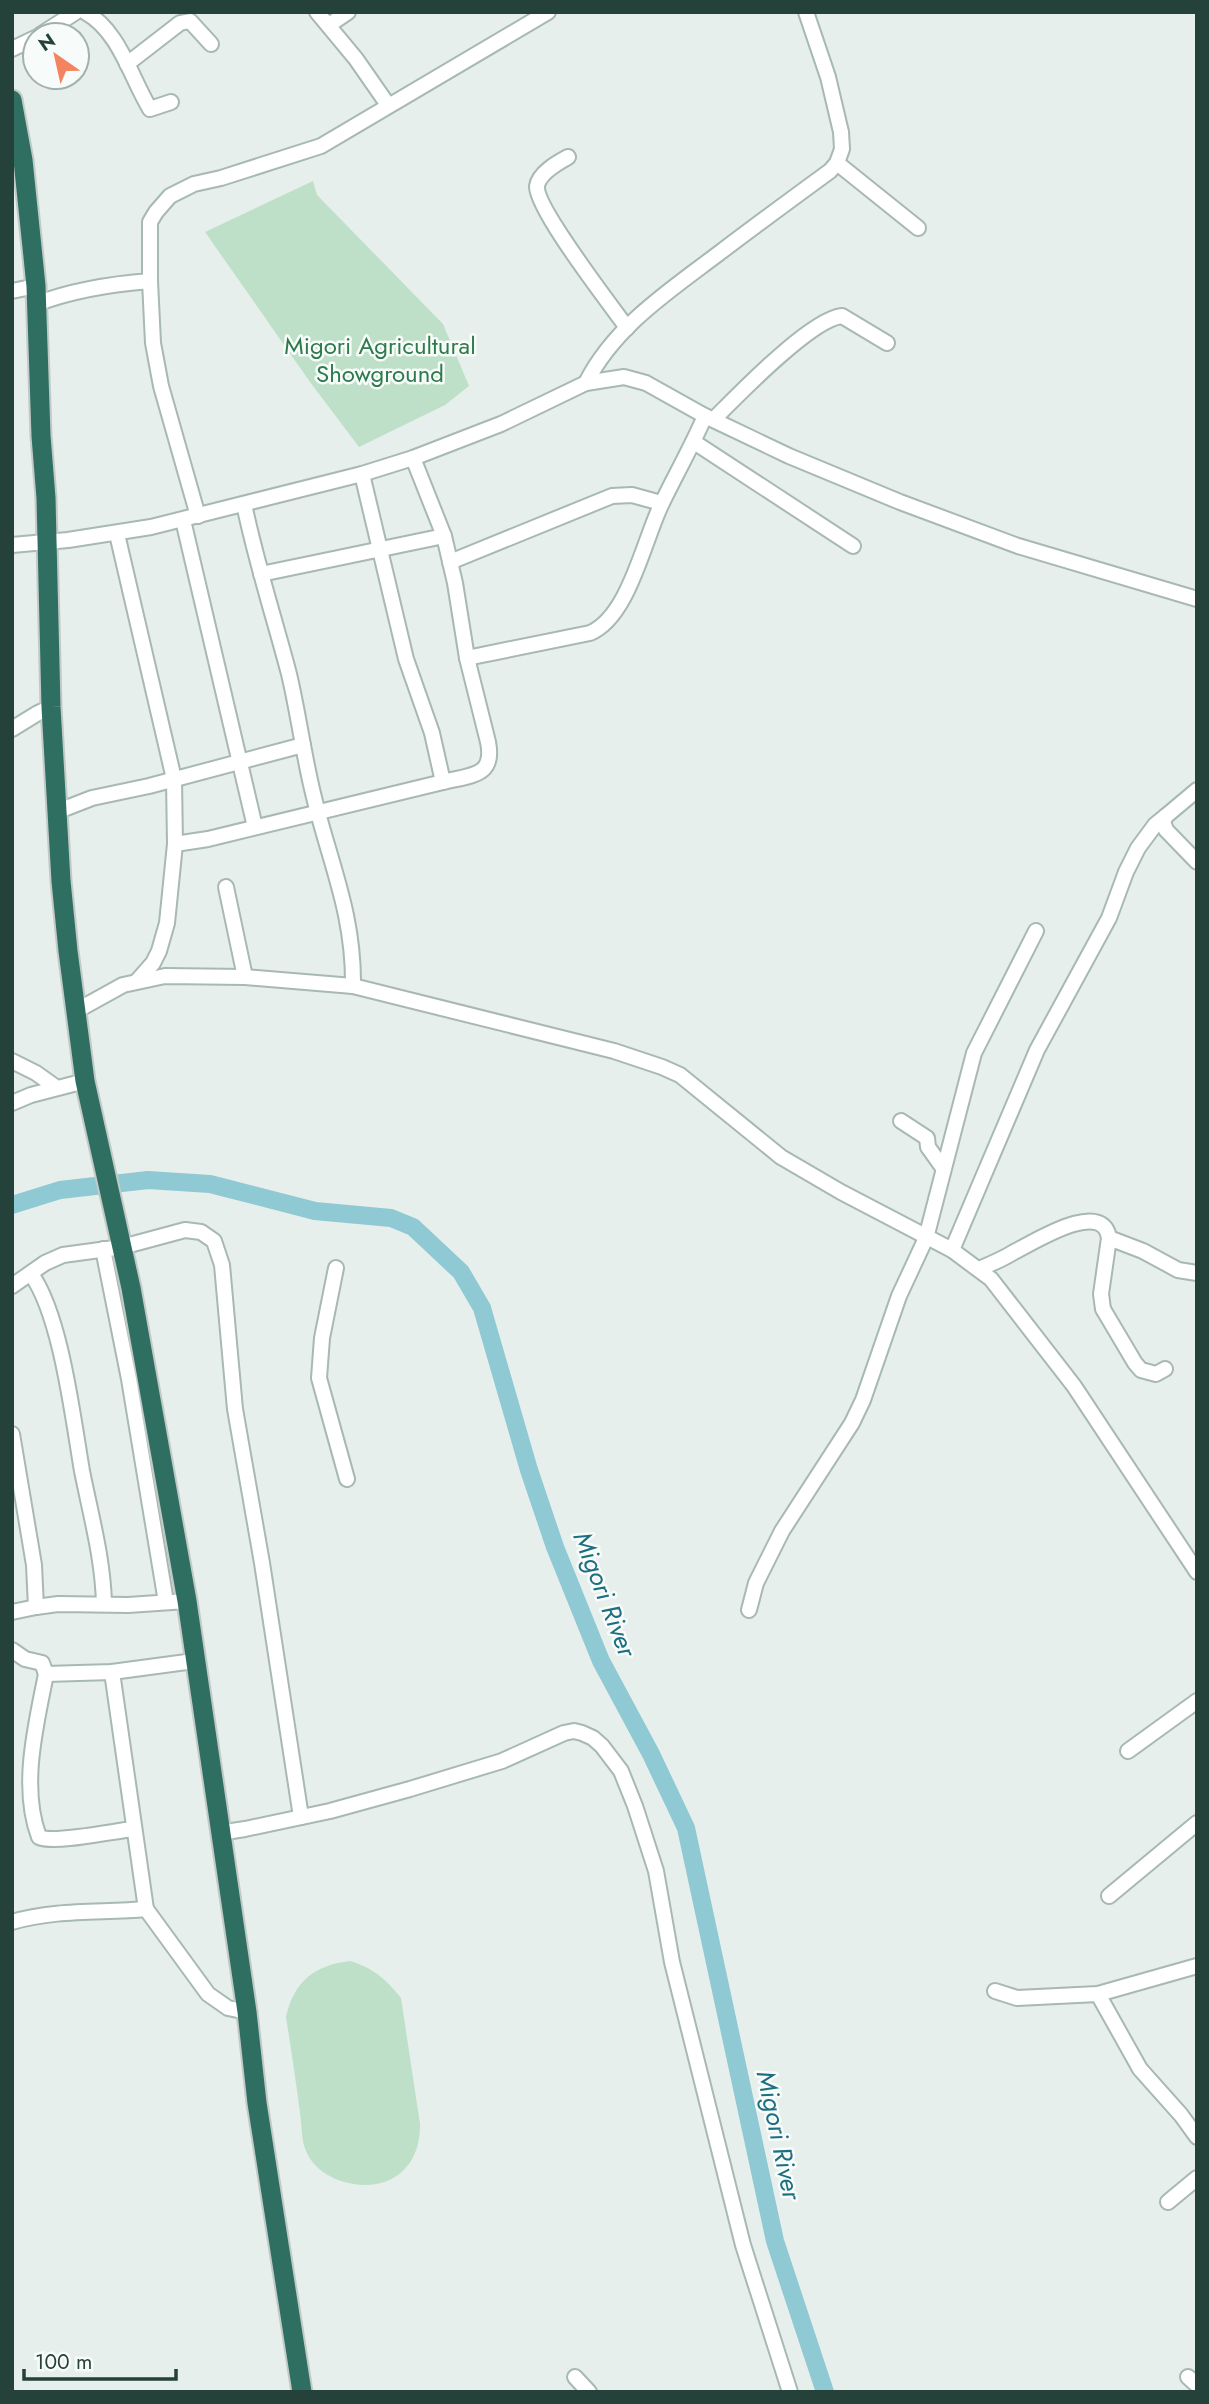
<svg xmlns="http://www.w3.org/2000/svg" width="1209" height="2404" viewBox="0 0 1209 2404" font-family="Jost,sans-serif">
  <style>
    .green { fill: #bfe0c8 }
    .lines { fill: none; stroke-linecap: round; stroke-linejoin: round }
    .river { stroke: #8ec9d4; stroke-width: 18 }
    .minor-casing { stroke: #a8b8b2; stroke-width: 18 }
    .highway-casing { stroke: #c2cac8; stroke-width: 23 }
    .minor { stroke: #fff; stroke-width: 14 }
    .highway { stroke: #2f6f62; stroke-width: 19 }
    .labels { text-anchor: middle; dominant-baseline: central; stroke-width: 5; stroke-linejoin: round; paint-order: stroke }
    .park-label { font-size: 24px; fill: #2d7a4b; stroke: #f7fbf9 }
    .water-label { font-size: 26px; font-style: italic; fill: #1c6f80; stroke: #f7fbf9 }
  </style>
  <rect width="100%" height="100%" fill="#e6efeb"/>
  <g class="green">
    <path d="M313 181 317 195 443 324 469 386 445 405 359 447 310 382 205 232Z"/>
    <path d="M350 1961C373 1968 386 1979 401 1998L420 2124C421 2171 385 2195 341 2181 326 2176 312 2166 306 2151 301 2140 302 2125 300 2113 296 2081 291 2049 286 2017 294 1981 315 1965 350 1961Z"/>
  </g>
  <g class="lines">
    <path class="river" d="M12 1205 60 1190 148 1180 210 1184 315 1211 391 1218 413 1227 461 1272 482 1308 529 1470 555 1547 601 1661 651 1754 686 1828 775 2241 825 2392"/>
    <g class="minor-casing">
      <g id="minor">
        <path d="M85 12C119 30 131 78 150 109L171 102"/>
        <path d="M317 12 356 59 388 105"/>
        <path d="M329 25 348 12"/>
        <path d="M40 35 76 12"/>
        <path d="M12 49 35 38"/>
        <path d="M127 64 180 23 190 21 211 44"/>
        <path d="M568 157C557 163 539 173 537 186 535 208 611 305 627 328"/>
        <path d="M837 163 918 228"/>
        <path d="M150 281 153 343 161 386 198 516"/>
        <path d="M12 291 36 286"/>
        <path d="M36 304C73 290 110 284 150 281V222L156 212 170 196 194 184 221 178 321 146 548 12"/>
        <path d="M586 383C614 327 669 291 718 254 755 226 793 198 830 171L837 163 842 149 841 132 828 77 806 12"/>
        <path d="M714 419C738 395 811 319 842 316L887 343"/>
        <path d="M694 442 853 546"/>
        <path d="M362 474 406 659 432 733 443 782"/>
        <path d="M244 504C256 562 274 617 289 674 298 712 303 751 312 789 328 859 354 911 353 986"/>
        <path d="M183 520 255 827"/>
        <path d="M117 534 174 779 175 844 167 923 159 951 153 963 138 980"/>
        <path d="M12 545 68 540 151 527 362 474 413 458 501 424 586 383 624 377 646 383 705 416 789 456 900 502 1018 546 1197 599"/>
        <path d="M450 562 612 496 632 495 661 503"/>
        <path d="M261 574 444 536"/>
        <path d="M467 658 590 633C629 617 644 539 662 503 676 474 692 446 705 416"/>
        <path d="M12 729 38 713 51 707"/>
        <path d="M1197 790 1166 816 1163 822 1166 830 1197 862"/>
        <path d="M56 812 92 798 149 786 303 745"/>
        <path d="M175 844 208 839 443 782C471 775 495 777 488 742L467 658 455 583 444 536 413 458"/>
        <path d="M226 887 245 977"/>
        <path d="M76 1011 123 985 165 976 245 977 353 986 614 1051 662 1067 680 1075 781 1157 841 1192 952 1250 991 1279 1074 1386 1197 1572"/>
        <path d="M12 1061 36 1073 57 1088"/>
        <path d="M12 1103 31 1095 85 1081"/>
        <path d="M901 1121 927 1138 928 1147 943 1168"/>
        <path d="M1109 1238 1143 1251 1178 1270 1197 1273"/>
        <path d="M103 1249 129 1379 166 1602"/>
        <path d="M952 1250 1037 1050 1109 918 1126 872 1138 848 1155 825 1166 816"/>
        <path d="M336 1268 322 1338 319 1378 347 1479"/>
        <path d="M979 1269C991 1264 1003 1259 1014 1252 1031 1244 1103 1197 1109 1238L1101 1294 1103 1309 1135 1363 1141 1370 1156 1374 1165 1369"/>
        <path d="M31 1274C61 1315 73 1419 82 1471 91 1516 103 1559 104 1604"/>
        <path d="M12 1286 45 1263 63 1255 122 1247 185 1230 201 1232 214 1241 222 1265 235 1409 262 1563 301 1817"/>
        <path d="M12 1434 34 1565 36 1607 12 1612"/>
        <path d="M36 1607 58 1604 128 1605 187 1601"/>
        <path d="M749 1610 756 1583 782 1531 852 1423 863 1400 899 1296 926 1238 974 1053 1036 931"/>
        <path d="M12 1650 25 1659 42 1663 46 1674 112 1672 194 1661"/>
        <path d="M112 1672 146 1909"/>
        <path d="M46 1674C36 1725 20 1787 39 1837 54 1844 114 1831 133 1829"/>
        <path d="M1128 1751 1197 1701"/>
        <path d="M219 1833 245 1829 330 1811 410 1789 502 1761 564 1733 574 1731 582 1733 593 1738 602 1746 621 1771 635 1806 656 1871 672 1962 743 2245 790 2392"/>
        <path d="M1109 1896 1197 1823"/>
        <path d="M12 1922C55 1909 102 1913 146 1909L208 1994 228 2008 247 2012"/>
        <path d="M995 1991 1017 1998 1098 1994 1197 1966"/>
        <path d="M1098 1994 1140 2069 1181 2115 1197 2137"/>
        <path d="M1168 2202 1197 2178"/>
        <path d="M575 2377 589 2392"/>
        <path d="M1188 2377 1197 2385"/>
      </g>
    </g>
    <g class="highway-casing">
      <path id="highway" d="M12 100 23 160 36 286 41 436 46 498 51 707 61 881 68 951 85 1081 131 1288 187 1601 247 2012 257 2103 302 2392"/>
    </g>
    <use href="#minor" class="minor"/>
    <use href="#highway" class="highway"/>
  </g>
  <g class="labels">
    <g class="park-label">
      <text x="380" y="345">Migori Agricultural<tspan x="380" dy="28">Showground</tspan></text>
    </g>
    <g class="water-label">
      <text transform="translate(605 1594) rotate(69)">Migori River</text>
      <text transform="translate(779 2135) rotate(78)">Migori River</text>
    </g>
  </g>
  <rect width="1209" height="2404" fill="none" stroke="#24423a" stroke-width="28"/>
  <g transform="translate(56 56) rotate(326)"><circle r="33" fill="#f7fbf9" stroke="#a3b1ad" stroke-width="2"/>
  <path d="M0-5L12 26L0 18L-12 26Z" fill="#f4845f"/>
  <text y="-10" font-size="19" font-weight="bold" text-anchor="middle" fill="#24423a">N</text>
  </g>
  <path d="M24 2369v10h152v-10" fill="none" stroke="#24423a" stroke-width="3.5"/>
  <text x="35" y="2369" font-size="21" fill="#24423a" stroke="#f7fbf9" stroke-width="5" paint-order="stroke">100 m</text>
</svg>
